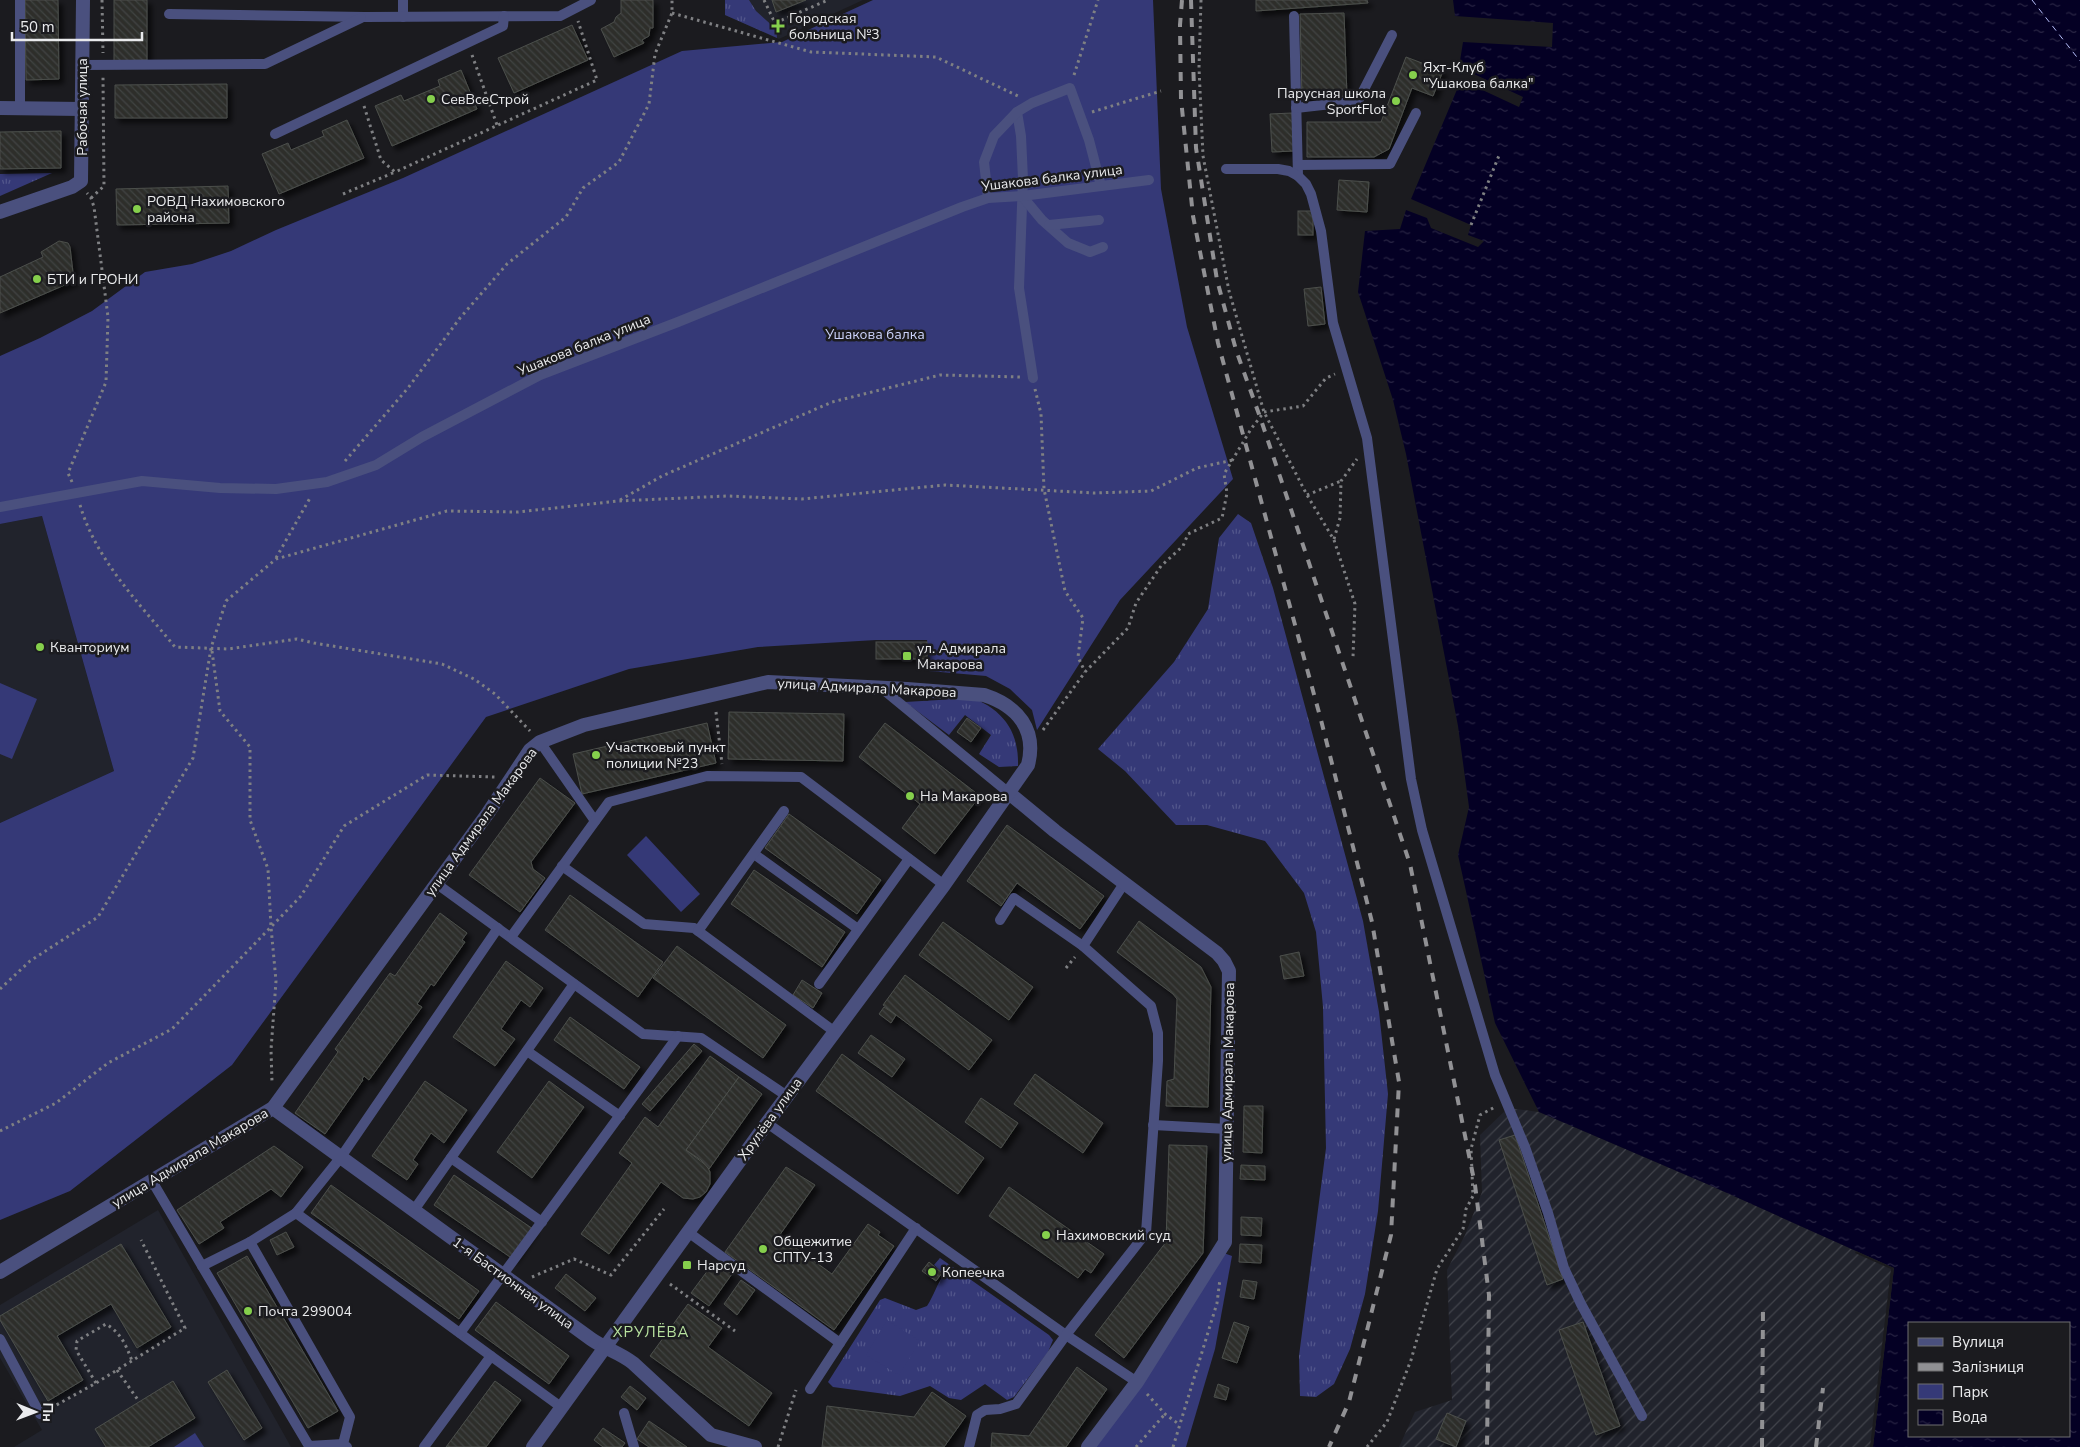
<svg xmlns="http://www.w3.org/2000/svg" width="2080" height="1447" viewBox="0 0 2080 1447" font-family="'Nunito Sans',sans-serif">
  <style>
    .built { fill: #21232c }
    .industrial { fill: url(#industrial-furrows) }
    .grass { fill: url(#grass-tufts) }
    .park { fill: #353977 }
    .water { fill: url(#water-ripples); fill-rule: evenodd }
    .pier { fill: #1b1b1f }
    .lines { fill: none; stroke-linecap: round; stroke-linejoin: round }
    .ferry { stroke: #b6bffa; stroke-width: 1; stroke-dasharray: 6 5; stroke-linecap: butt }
    .building { fill: url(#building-back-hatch); stroke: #4c4f4b; filter: url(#shadow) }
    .path { stroke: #7f8083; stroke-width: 3; stroke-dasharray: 2.5 4; stroke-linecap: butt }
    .service { stroke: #4a507e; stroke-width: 10 }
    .minor { stroke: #4a507e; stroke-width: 14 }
    .rail { stroke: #919194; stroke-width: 4; stroke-dasharray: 9 9; stroke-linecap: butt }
    .poi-dot { fill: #85cf4c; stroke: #1b1b1f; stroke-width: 2 }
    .labels { text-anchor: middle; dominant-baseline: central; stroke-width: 5; stroke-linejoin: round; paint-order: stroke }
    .poi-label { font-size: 14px; fill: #eaebed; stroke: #1b1b1f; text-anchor: start }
    .street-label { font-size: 14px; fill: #eaebed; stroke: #1b1b1f }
    .park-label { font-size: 14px; fill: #cbd2fa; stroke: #1b1b1f }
    .neighbourhood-label { font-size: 15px; letter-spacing: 1px; fill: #b8e29f; stroke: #1b1b1f }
  </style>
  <defs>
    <pattern id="industrial-furrows" width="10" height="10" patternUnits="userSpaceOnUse" patternTransform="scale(1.25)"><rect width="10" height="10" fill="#21232c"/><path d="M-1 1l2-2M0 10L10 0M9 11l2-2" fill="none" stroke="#41434b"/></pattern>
    <pattern id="grass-tufts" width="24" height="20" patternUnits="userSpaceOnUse" patternTransform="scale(1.25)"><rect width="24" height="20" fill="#353977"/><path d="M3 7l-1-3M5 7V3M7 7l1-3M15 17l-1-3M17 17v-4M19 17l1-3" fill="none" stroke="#52568b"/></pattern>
    <pattern id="water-ripples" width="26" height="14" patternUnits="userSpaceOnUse" patternTransform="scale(1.25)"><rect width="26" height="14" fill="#040024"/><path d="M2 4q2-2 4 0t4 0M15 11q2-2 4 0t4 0" fill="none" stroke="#292544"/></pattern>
    <pattern id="building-back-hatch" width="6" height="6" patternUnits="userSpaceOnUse" patternTransform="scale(1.25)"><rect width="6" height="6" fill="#2d2f2c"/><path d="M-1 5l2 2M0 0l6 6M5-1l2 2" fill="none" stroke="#414341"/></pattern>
    <filter id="shadow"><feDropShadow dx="4.5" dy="4.5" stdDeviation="2.5" flood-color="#0009"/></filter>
  </defs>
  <rect width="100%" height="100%" fill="#1b1b1f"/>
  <g class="built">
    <path d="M725 0H863L779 39 725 15Z"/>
    <path d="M42 516 114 771 0 823V524Z"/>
    <path d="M158 1210 291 1447H14L42 1430 0 1358V1305Z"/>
  </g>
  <path class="industrial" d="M1508 1108 1539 1112 1707 1184 1894 1268 1873 1447H1399L1415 1412 1452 1400 1447 1270 1465 1235 1482 1192 1480 1135Z"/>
  <g class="grass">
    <path d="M725 0H749L756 11 776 29 777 38 725 15Z"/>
    <path d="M52 173 0 196V174Z"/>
    <path d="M1238 514 1251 523 1273 588 1363 921 1379 1012 1388 1094 1378 1211 1365 1294 1350 1349 1334 1384 1316 1397 1300 1396 1299 1356 1326 1148 1323 1007 1316 932 1304 893 1265 841 1207 825H1176L1125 771 1098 749 1174 662 1208 609 1219 538Z"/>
    <path d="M973 698C1004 711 1019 732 1018 766L999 767 979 754 991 735 965 715 949 735 905 702Z"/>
    <path d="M940 1258 1049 1335 1053 1340 1048 1352 1014 1397 1007 1400 985 1384 961 1400 949 1398 930 1386 900 1396 833 1387 828 1382 880 1300 885 1298 916 1310 927 1306C934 1295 937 1284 944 1274L934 1265Z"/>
  </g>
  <g class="park">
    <path d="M873 0H1153L1161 189 1187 327 1233 479 1120 600 1037 730 1032 710 1010 689 986 676 929 671 927 640H876L758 647 629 669 486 717 232 1065 70 1191 0 1220V823L114 771 42 516 0 524V356L40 338 92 311 145 272 192 264 231 251 276 230 403 178 682 51 782 42Z"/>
    <path d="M0 683 37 699 12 759 0 754Z"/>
    <path d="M646 836 700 894 681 912 627 855Z"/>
    <path d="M1221 1252 1232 1256 1215 1349 1186 1447H1083Z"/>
    <path d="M887 1320 920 1341 899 1375 866 1355Z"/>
    <path d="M195 1433 204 1447H174Z"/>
  </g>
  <path class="water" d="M1453 0H2080V1447H1873L1894 1268 1707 1184 1539 1112 1495 1023 1458 855 1469 807 1458 726 1406 454 1393 400 1358 292 1365 231 1400 229 1406 210 1427 218 1431 228 1478 247 1484 241 1468 235 1471 225 1411 199 1461 80 1519 107 1523 97 1459 67 1463 42 1552 47 1553 23 1455 16ZM1909 1323H2069V1436H1909Z"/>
  <path class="pier" d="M1856 1251 1894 1268 1873 1447H1870L1891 1269 1855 1253Z"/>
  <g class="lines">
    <path class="ferry" d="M2032 0 2080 61"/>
  </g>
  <g class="building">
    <path d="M25 0H58L59 79 26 80Z"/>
    <path d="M114 0H147V60L114 61Z"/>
    <path d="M621 0H653V28H650L649 36 642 40 644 43 614 57 601 29 614 22 616 17 621 13Z"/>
    <path d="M772 0H806L776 12Z"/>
    <path d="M1256 0H1367L1368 3 1256 11Z"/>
    <path d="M1344 13 1347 96 1302 98 1300 14Z"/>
    <path d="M572 25 588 60 514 93 498 58Z"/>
    <path d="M1406 57 1443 71 1433 96 1412 88 1389 149 1374 157H1307V122H1381Z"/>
    <path d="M461 70 477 109 392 146 375 106 401 95 404 101 440 86 438 80Z"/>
    <path d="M227 84V118H115V85Z"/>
    <path d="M1292 113 1294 151 1272 152 1270 114Z"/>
    <path d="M347 120 364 158 279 194 262 154 288 143 291 150 324 136 322 131Z"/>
    <path d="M61 131V168L0 169V132Z"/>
    <path d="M1339 180 1369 182 1367 212 1337 210Z"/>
    <path d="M228 186 229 223 117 225 116 189Z"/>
    <rect x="1298" y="211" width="15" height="24"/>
    <path d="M59 241 68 243 70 247 74 281 0 313V277L43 257 41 252Z"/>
    <path d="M1321 287 1325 324 1308 326 1304 289Z"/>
    <rect x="876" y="642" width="51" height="17"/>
    <path d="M729 712 844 714 843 761 728 759Z"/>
    <path d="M967 718 981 728 971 742 957 732Z"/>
    <path d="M707 723 716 763 582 794 573 754Z"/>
    <path d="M885 723 980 796 935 854 902 828 920 804 859 757Z"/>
    <path d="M540 778 575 803 531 862 533 869 545 878 520 912 469 875Z"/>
    <path d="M789 814 881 880 857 914 765 848Z"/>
    <path d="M1007 825 1104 896 1080 929 1017 883 1001 906 967 881Z"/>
    <path d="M754 870 845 932 822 967 731 904Z"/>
    <path d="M570 895 663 962 638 997 545 930Z"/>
    <path d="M440 913 467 933 462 940 465 942 434 986 431 984 417 1004 422 1007 369 1080 364 1076 362 1079 363 1080 325 1134 295 1113 338 1052 335 1049 390 973 395 976Z"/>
    <path d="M1139 921 1201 967 1211 987 1208 1107 1166 1106 1167 1081 1174 1079 1177 999 1173 994 1117 952Z"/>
    <path d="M943 922 1033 987 1009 1020 919 955Z"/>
    <path d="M677 946 786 1025 763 1058 653 978Z"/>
    <path d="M1299 952 1304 976 1284 979 1280 956Z"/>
    <path d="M506 961 543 988 530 1007 521 1000 501 1029 515 1039 495 1066 453 1037Z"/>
    <path d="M905 975 992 1040 969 1070 883 1005Z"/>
    <path d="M802 980 822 993 813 1008 793 995Z"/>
    <path d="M884 1007 896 1015 891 1023 879 1014Z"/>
    <path d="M570 1017 640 1067 624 1089 554 1040Z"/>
    <path d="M871 1035 905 1059 892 1077 858 1053Z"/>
    <path d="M694 1044 702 1051 650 1111 642 1104Z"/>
    <path d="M842 1054 984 1158 958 1194 816 1091Z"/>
    <path d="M710 1056 739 1077 686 1150 707 1166 710 1172V1184L706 1192 700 1197 693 1199 683 1198 661 1182 609 1254 581 1234 632 1163 619 1153 645 1117 658 1127Z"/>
    <path d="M1035 1074 1103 1123 1083 1153 1014 1104Z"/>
    <path d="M739 1077 762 1094 709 1169 701 1160 686 1150Z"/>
    <path d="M425 1081 467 1110 444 1143 431 1133 413 1160 418 1164 407 1180 372 1156Z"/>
    <path d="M549 1081 584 1107 532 1178 497 1152Z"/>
    <path d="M981 1098 1018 1123 1001 1148 965 1122Z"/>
    <path d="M1244 1106H1263L1262 1153 1243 1152Z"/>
    <path d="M1515 1135 1563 1279 1547 1285 1499 1140Z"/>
    <path d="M1169 1145 1207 1146 1203 1253 1124 1358 1095 1335 1166 1242Z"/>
    <path d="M274 1146 303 1167 281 1197 271 1189 220 1222 224 1228 199 1244 177 1210Z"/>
    <path d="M1241 1165 1265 1166V1180L1240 1179Z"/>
    <path d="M786 1167 815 1185 779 1236 832 1274 868 1224 880 1232 878 1235 894 1246 834 1330 725 1252Z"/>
    <path d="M454 1175 533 1229 513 1259 434 1205Z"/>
    <path d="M331 1185 479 1291 459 1319 311 1213Z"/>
    <path d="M1009 1187 1104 1254 1091 1273 1085 1269 1078 1278 989 1216Z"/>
    <path d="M1241 1217 1262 1218 1261 1236 1241 1235Z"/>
    <path d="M286 1232 294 1247 277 1255 270 1240Z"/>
    <path d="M121 1244 171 1327 137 1348 111 1304 57 1336 83 1380 48 1401 0 1320V1316Z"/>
    <path d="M1240 1244 1262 1245 1261 1263 1239 1262Z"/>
    <path d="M247 1256 338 1411 308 1428 217 1273Z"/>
    <path d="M714 1262 732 1274 709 1306 691 1293Z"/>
    <path d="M929 1262 942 1273 936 1281 922 1271Z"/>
    <path d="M566 1274 596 1298 585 1311 555 1288Z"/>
    <path d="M741 1280 755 1290 737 1315 724 1304Z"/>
    <path d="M1243 1280 1257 1282 1254 1299 1240 1297Z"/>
    <path d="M496 1302 569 1356 549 1384 475 1330Z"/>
    <path d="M688 1304 722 1328 708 1347 772 1393 749 1426 650 1356Z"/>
    <path d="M1234 1322 1249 1327 1237 1363 1222 1358Z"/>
    <path d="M1583 1322 1620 1426 1596 1435 1559 1330Z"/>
    <path d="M1077 1367 1107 1389 1066 1447H991L992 1433 1029 1436Z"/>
    <path d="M227 1370 262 1428 244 1440 208 1382Z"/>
    <path d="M173 1381 195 1418 148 1447H106L95 1429Z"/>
    <path d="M495 1381 521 1400 486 1447H446Z"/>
    <path d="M1218 1384 1229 1388 1226 1400 1214 1397Z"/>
    <path d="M630 1386 646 1398 637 1410 621 1397Z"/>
    <path d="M932 1392 966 1416 944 1447H822L827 1406 914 1417Z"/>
    <path d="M1447 1413 1466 1421 1456 1447 1436 1439Z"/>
    <path d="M649 1421 687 1447H649L637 1439Z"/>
    <path d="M603 1428 625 1443 622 1447H603L594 1440Z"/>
  </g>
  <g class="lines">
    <g class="path">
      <path d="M102 0 103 53"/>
      <path d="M764 0 775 23 828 0"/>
      <path d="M1201 0 1199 68 1203 156 1229 291 1264 412 1307 495 1334 540 1355 604 1353 657"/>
      <path d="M672 13 811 52 936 57 1018 96"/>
      <path d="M472 55 497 125"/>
      <path d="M1074 75 1098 0"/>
      <path d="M364 106 381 160 395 172 597 80 578 21"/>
      <path d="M1092 112 1161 91"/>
      <path d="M343 194 395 172"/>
      <path d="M91 198 104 186 103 77"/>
      <path d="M1471 225 1500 153"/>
      <path d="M1035 389 1041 414 1044 489 1065 591 1083 618 1078 657 1085 672"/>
      <path d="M345 461 408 388 460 318 507 264 566 217 583 188 619 162 649 104 655 54 672 13V0"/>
      <path d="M72 482 68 473 106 382 108 317 94 207 91 198 87 193"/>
      <path d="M1307 495 1341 481"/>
      <path d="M620 500 662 476 832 402 940 375 1020 377"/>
      <path d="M80 505C96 560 139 603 175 647L228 649 297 639 314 643 442 664 474 679 495 694 530 731"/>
      <path d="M1334 539 1340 518 1341 481 1357 459"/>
      <path d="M276 558 310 498"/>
      <path d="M212 651 220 711 250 747V820L268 869 271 927 276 981 271 1050 272 1082"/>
      <path d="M716 712 722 764"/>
      <path d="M1043 730 1085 672 1128 628 1136 603 1161 566 1183 546 1188 534 1222 518 1227 493 1224 474 1251 429 1264 412 1303 406 1326 378 1335 374"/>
      <path d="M1066 968 1075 957"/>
      <path d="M0 989 30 961 98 917 193 758 211 648 226 601 276 559 447 511 518 512 618 501 727 496 802 499 945 485 1095 493 1151 491 1197 468 1233 460"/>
      <path d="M0 1131 56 1103 108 1063 172 1029 301 896 344 826 427 775 496 777"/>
      <path d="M532 1277 574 1259 611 1275 664 1209"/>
      <path d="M670 1284 735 1331"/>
      <path d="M117 1370 138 1400"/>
      <path d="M96 1383 76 1350 77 1341 106 1324C121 1333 126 1345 132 1361"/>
      <path d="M1147 1394 1165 1414 1180 1425"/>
      <path d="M51 1408 96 1383 185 1328 141 1240"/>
      <path d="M778 1447 796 1390"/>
      <path d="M1136 1447 1165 1414"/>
      <path d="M1173 1447 1217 1303 1220 1279"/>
      <path d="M1367 1447 1387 1422 1411 1360 1437 1269 1463 1229 1466 1209 1473 1196 1471 1149 1480 1115 1495 1107"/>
    </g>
    <g class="service">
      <path d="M403 0V17"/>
      <path d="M169 14 365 17 560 16 591 0"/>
      <path d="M1294 16 1298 176"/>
      <path d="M83 65 265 64 361 18"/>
      <path d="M1296 108 1358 101 1392 35"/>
      <path d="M20 109V0"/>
      <path d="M1017 112 1021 136 1023 179 1019 288 1033 378"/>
      <path d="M275 134 503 26 504 16"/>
      <path d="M1298 165 1390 164 1416 113"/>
      <path d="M1226 169H1278L1289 171 1298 176 1306 184 1311 194 1321 231 1333 323 1367 438 1411 779 1422 830 1495 1075 1525 1147 1548 1213 1564 1268 1581 1304 1642 1416"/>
      <path d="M1022 196 1042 220 1068 243 1090 252 1103 247"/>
      <path d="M988 198 984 162 994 136 1017 112 1032 103 1070 88 1089 140 1101 186"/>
      <path d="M1049 225 1099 220"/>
      <path d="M0 507 142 481 220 488 276 489 327 482 376 465 422 437 540 375 678 322 962 207 988 198 1022 196 1149 180"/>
      <path d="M880 687 1009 793"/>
      <path d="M540 742 595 821"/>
      <path d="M754 854 858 929"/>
      <path d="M562 866 644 924 694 928 835 1032"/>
      <path d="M437 884 643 1034 701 1038 787 1096"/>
      <path d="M1000 920 1014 898 1083 946"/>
      <path d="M698 931 784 811"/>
      <path d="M511 937 609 802 707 776 801 777 944 885"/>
      <path d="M819 984 909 859"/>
      <path d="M527 1051 620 1116"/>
      <path d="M767 1123 1066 1335 1137 1382"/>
      <path d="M1153 1125 1228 1129"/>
      <path d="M451 1158 542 1222"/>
      <path d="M152 1181 202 1266"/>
      <path d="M414 1210 574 984"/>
      <path d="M296 1213 341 1157 498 928"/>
      <path d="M688 1232 840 1343 916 1228"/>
      <path d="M250 1242 296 1213 491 1356"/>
      <path d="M460 1333 678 1036"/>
      <path d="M0 1339 40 1414"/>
      <path d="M810 1389 840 1343"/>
      <path d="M624 1413 634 1447"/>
      <path d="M343 1444 350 1417 250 1242 202 1266 309 1446 343 1444 347 1447"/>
      <path d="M424 1447 491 1356 561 1407"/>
      <path d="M969 1447 977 1415 985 1410 1000 1409 1016 1404 1066 1335 1146 1233 1158 1061V1033L1151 1006 1083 946 1125 882"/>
    </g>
    <g class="minor">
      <path d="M0 108 82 109"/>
      <path d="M0 212 72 187 81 181 83 0"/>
      <path d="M1009 793 1055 831 1217 953 1224 961 1229 971 1225 1242 1137 1382 1088 1447"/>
      <path d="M273 1108 591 1339C605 1349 619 1352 633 1363L711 1435 755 1447"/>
      <path d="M0 1272 273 1108 488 813 530 750 540 742 584 725 768 682 907 689 984 695C1018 706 1037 730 1028 765L944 885 767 1123 533 1447"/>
    </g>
    <g class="rail">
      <path d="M1182 0 1180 25 1181 99 1193 216 1218 343 1321 720 1372 922 1399 1082 1391 1235 1349 1402 1329 1447"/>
      <path d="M1191 0 1196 148 1217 280 1236 350 1260 417 1410 864 1475 1185 1489 1295 1487 1447"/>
      <path d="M1762 1447 1763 1307"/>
      <path d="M1816 1447 1823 1388"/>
    </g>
  </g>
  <g class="poi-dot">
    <path d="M775.5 18.5h5v5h5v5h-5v5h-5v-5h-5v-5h5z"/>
    <circle cx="1413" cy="75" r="5"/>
    <circle cx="431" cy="99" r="5"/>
    <circle cx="1396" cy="101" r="5"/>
    <circle cx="137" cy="209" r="5"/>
    <circle cx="37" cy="279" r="5"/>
    <circle cx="40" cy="647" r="5"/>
    <rect x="902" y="651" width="10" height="10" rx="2.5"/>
    <circle cx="596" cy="755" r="5"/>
    <circle cx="910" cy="796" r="5"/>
    <circle cx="1046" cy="1235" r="5"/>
    <circle cx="763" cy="1249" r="5"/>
    <rect x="682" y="1260" width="10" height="10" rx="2.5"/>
    <circle cx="932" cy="1272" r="5"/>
    <circle cx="248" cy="1311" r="5"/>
  </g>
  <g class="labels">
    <g class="poi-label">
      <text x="789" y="18">Городская<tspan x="789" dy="16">больница №3</tspan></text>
      <text x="1423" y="67">Яхт-Клуб<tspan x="1423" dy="16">"Ушакова балка"</tspan></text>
      <text x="1386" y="93" text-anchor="end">Парусная школа<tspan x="1386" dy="16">SportFlot</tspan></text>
      <text x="441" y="99">СевВсеСтрой</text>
      <text x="147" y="201">РОВД Нахимовского<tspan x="147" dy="16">района</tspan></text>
      <text x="47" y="279">БТИ и ГРОНИ</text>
      <text x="50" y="647">Кванториум</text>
      <text x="917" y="648">ул. Адмирала<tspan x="917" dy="16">Макарова</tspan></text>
      <text x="606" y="747">Участковый пункт<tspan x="606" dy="16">полиции №23</tspan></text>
      <text x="920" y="796">На Макарова</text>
      <text x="1056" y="1235">Нахимовский суд</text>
      <text x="773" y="1241">Общежитие<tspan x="773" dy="16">СПТУ-13</tspan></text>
      <text x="697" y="1265">Нарсуд</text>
      <text x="942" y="1272">Копеечка</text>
      <text x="258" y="1311">Почта 299004</text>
    </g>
    <g class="street-label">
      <text transform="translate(82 107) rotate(-90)">Рабочая улица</text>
      <text transform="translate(1052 178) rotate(-7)">Ушакова балка улица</text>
      <text transform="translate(584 345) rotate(-22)">Ушакова балка улица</text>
      <text transform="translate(867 688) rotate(3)">улица Адмирала Макарова</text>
      <text transform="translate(481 822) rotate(-54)">улица Адмирала Макарова</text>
      <text transform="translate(1228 1072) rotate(-89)">улица Адмирала Макарова</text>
      <text transform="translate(770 1119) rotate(-54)">Хрулёва улица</text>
      <text transform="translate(190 1158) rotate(-31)">улица Адмирала Макарова</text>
      <text transform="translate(513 1283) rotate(36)">1-я Бастионная улица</text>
    </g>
    <g class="park-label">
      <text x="875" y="334">Ушакова балка</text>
    </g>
    <g class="neighbourhood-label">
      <text x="651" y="1332">ХРУЛЁВА</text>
    </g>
  </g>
  <rect x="1908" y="1322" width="162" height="115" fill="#1b1b1f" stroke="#6e6e71"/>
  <rect x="1918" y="1338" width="25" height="8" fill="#4a507e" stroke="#6e6e71"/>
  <text x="1952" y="1347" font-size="15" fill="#eaebed">Вулиця</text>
  <rect x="1918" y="1363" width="25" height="8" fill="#919194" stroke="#6e6e71"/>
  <text x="1952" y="1372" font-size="15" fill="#eaebed">Залізниця</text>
  <rect x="1918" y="1384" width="25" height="15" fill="#353977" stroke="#6e6e71"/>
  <text x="1952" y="1397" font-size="15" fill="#eaebed">Парк</text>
  <rect x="1918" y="1410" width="25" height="15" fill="url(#water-ripples)" stroke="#6e6e71"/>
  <text x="1952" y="1422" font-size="15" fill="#eaebed">Вода</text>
  <g transform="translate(35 1412) rotate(91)" stroke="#1b1b1f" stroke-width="4" paint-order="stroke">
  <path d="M0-4L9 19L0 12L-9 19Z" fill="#eaebed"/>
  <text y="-8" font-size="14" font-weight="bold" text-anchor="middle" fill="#eaebed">Пн</text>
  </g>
  <path d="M12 32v8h130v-8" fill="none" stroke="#eaebed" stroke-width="2.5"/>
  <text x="20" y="32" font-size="15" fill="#eaebed" stroke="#1b1b1f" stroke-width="4" paint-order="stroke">50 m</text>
</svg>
